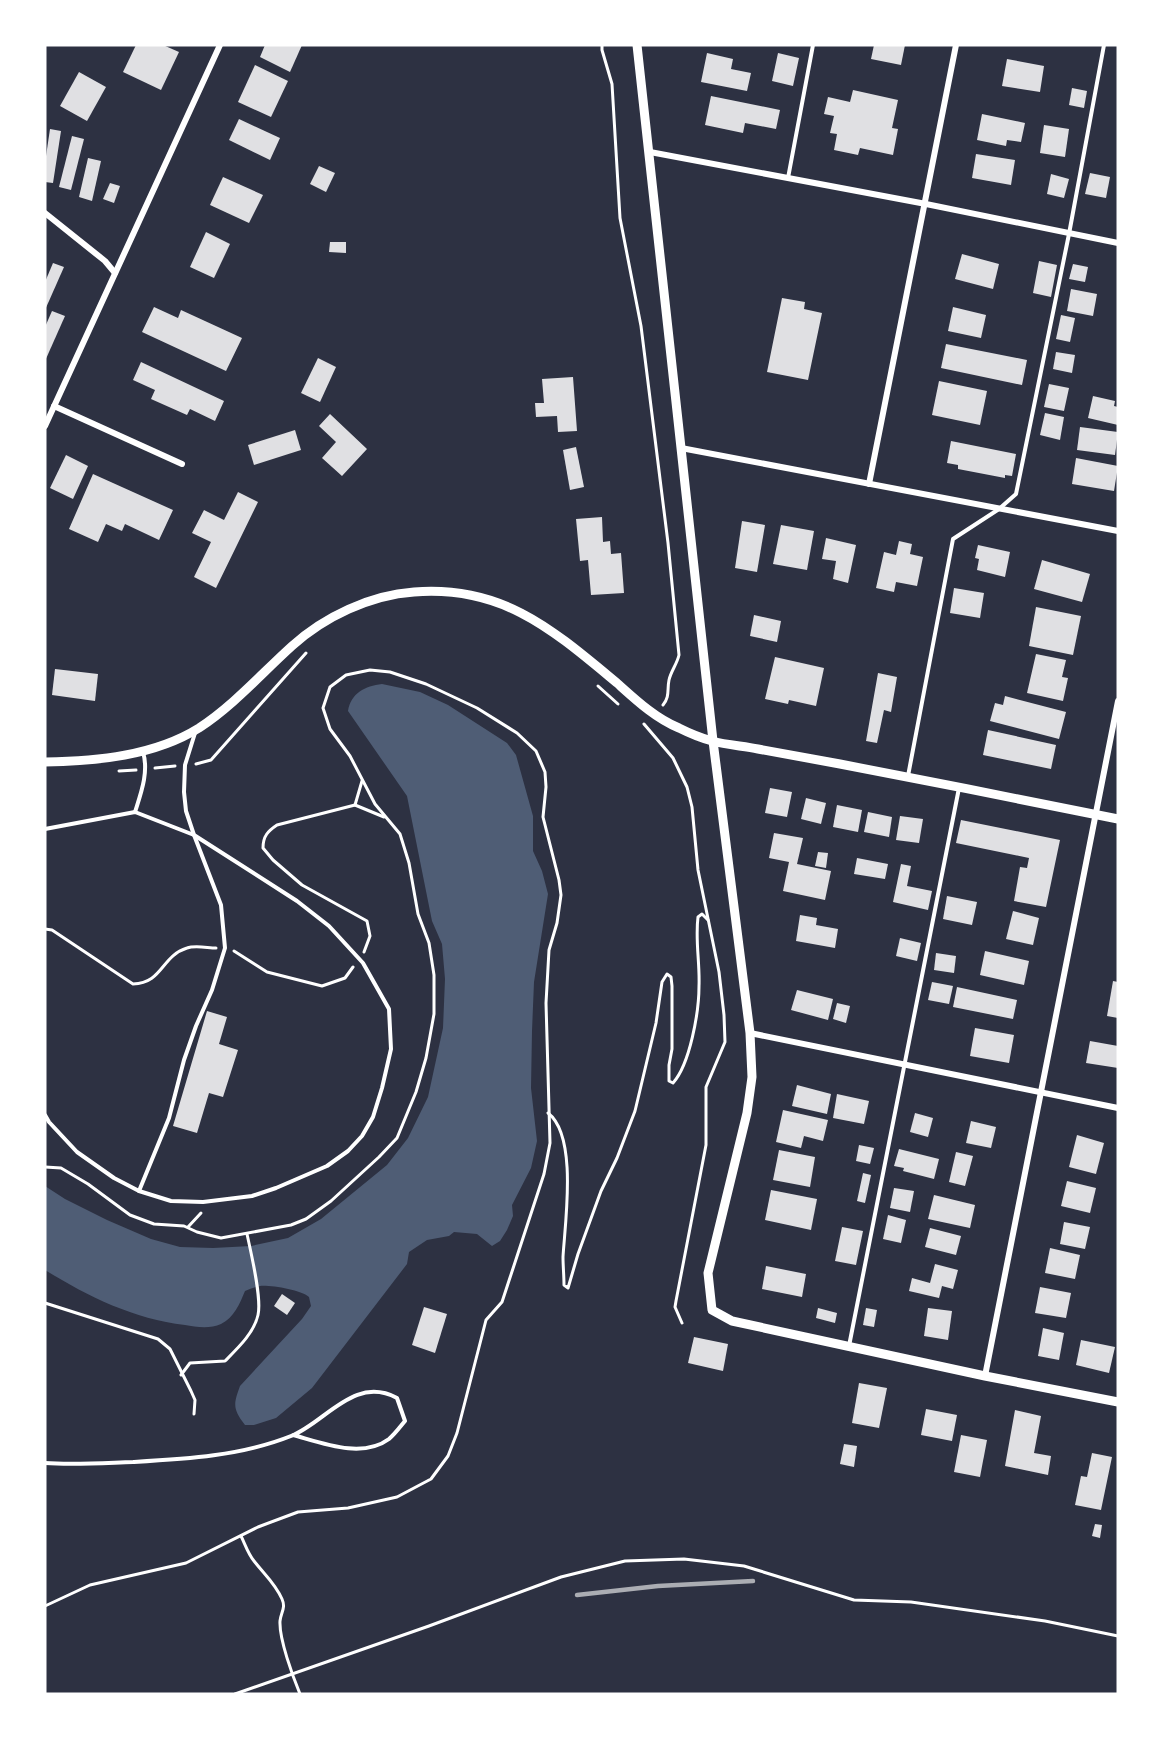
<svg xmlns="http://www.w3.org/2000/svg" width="1163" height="1739" viewBox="0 0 1163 1739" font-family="'PT Sans',sans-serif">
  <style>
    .water { fill: #4f5d75 }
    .building { fill: #e0e0e3 }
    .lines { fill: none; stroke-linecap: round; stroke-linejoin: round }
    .path { stroke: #fff; stroke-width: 3 }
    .service { stroke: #fff; stroke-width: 4 }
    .minor { stroke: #fff; stroke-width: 6 }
    .tertiary { stroke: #fff; stroke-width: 9 }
    .rail { stroke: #abadb3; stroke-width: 4.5 }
  </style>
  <rect width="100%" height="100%" fill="#2d3142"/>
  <path class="water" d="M382 684 420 692 448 705 507 743 516 755 533 816V851L542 871 548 894 534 982 532 1031 531 1088 537 1141 531 1168 512 1205 513 1216 507 1230 500 1241 492 1246 477 1234 454 1232 449 1236 427 1240 409 1252 407 1264 312 1388 276 1418 254 1425H245C233 1409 233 1405 240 1386L302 1319 311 1306 309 1297C301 1290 271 1285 260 1286 255 1287 250 1289 245 1291 240 1303 234 1318 221 1324 210 1329 196 1327 185 1325 134 1319 89 1297 45 1270V1186L65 1199 107 1220 151 1239 180 1247 213 1248 251 1246 288 1238 321 1219 387 1165 408 1138 428 1097 443 1028 445 979 442 944 432 921 407 796 348 711C351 693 365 686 382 684Z"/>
  <g class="building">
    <path d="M136 45H163L179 52 161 90 123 72Z"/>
    <path d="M265 45H302L290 72 260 57Z"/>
    <path d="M874 45H905L901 65 871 59Z"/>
    <path d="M707 53 733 59 731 69 751 73 747 91 701 82Z"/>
    <path d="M778 53 799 58 793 86 772 81Z"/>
    <path d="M1007 59 1044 66 1040 92 1002 86Z"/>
    <path d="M255 65 288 81 271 117 238 102Z"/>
    <path d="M79 72 106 87 87 121 60 106Z"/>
    <path d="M1072 88 1087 91 1084 108 1069 105Z"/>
    <path d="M853 90 898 100 892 128 898 129 893 155 860 148 858 155 834 150 837 134 830 133 834 116 824 114 828 97 850 102Z"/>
    <path d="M711 96 780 110 776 129 745 123 743 133 705 125Z"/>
    <path d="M982 114 1025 123 1021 142 1007 140 1006 146 977 140Z"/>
    <path d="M239 119 280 138 270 160 229 140Z"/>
    <path d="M1044 125 1069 129 1065 157 1040 153Z"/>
    <path d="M50 129 61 131 53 183 45 182V163Z"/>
    <path d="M72 136 84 139 71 190 59 187Z"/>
    <path d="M976 154 1015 160 1011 185 972 178Z"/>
    <path d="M88 158 101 161 92 201 79 197Z"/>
    <path d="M319 166 335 173 326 192 310 184Z"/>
    <path d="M1090 173 1110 177 1106 198 1085 194Z"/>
    <path d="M1051 174 1069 179 1064 198 1047 194Z"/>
    <path d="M223 177 263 195 249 223 210 205Z"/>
    <path d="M110 183 120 186 114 203 103 199Z"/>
    <path d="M206 232 230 244 214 278 190 267Z"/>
    <path d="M330 242H346V253L329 252Z"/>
    <path d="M962 254 999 264 993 289 955 279Z"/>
    <path d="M1039 261 1057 265 1051 297 1033 293Z"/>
    <path d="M53 263 64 267 45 310V282Z"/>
    <path d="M1073 264 1088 267 1085 282 1069 279Z"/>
    <path d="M1071 289 1097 294 1093 316 1067 311Z"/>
    <path d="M782 298 805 302 804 309 822 313 808 380 767 372Z"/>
    <path d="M154 307 178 318 181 310 242 338 226 371 142 332Z"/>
    <path d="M953 307 986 315 981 338 948 331Z"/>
    <path d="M52 311 65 316 45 361V327Z"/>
    <path d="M1061 315 1075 318 1070 342 1056 339Z"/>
    <path d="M946 344 1027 360 1022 385 941 368Z"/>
    <path d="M1056 352 1075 355 1072 373 1053 369Z"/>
    <path d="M318 358 336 367 320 402 301 393Z"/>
    <path d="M141 362 224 401 215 421 190 409 187 415 151 399 155 390 133 380Z"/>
    <path d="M573 377 577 431 558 432 557 416 536 417 535 403H544L542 379Z"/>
    <path d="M939 381 987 391 980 425 932 415Z"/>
    <path d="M1049 384 1069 388 1064 411 1044 407Z"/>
    <path d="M1093 396 1115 401 1114 406 1118 407V425L1088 418Z"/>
    <path d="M1045 413 1064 417 1060 440 1040 435Z"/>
    <path d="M330 414 367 449 342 476 322 458 336 442 319 426Z"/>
    <path d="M1080 427 1118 432 1115 455 1077 450Z"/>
    <path d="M295 430 301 450 254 465 248 445Z"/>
    <path d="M951 441 1016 454 1012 476 1005 475V478L958 469V465L947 463Z"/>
    <path d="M576 447 584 487 570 490 563 450Z"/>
    <path d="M66 455 88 466 73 499 50 488Z"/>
    <path d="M1076 458 1118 466 1114 491 1072 484Z"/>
    <path d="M93 474 173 510 159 540 125 524 122 531 106 524 98 542 69 529Z"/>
    <path d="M238 492 258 502 216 588 194 577 211 542 192 533 204 510 224 520Z"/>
    <path d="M602 517 603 542 610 541 611 554 621 553 624 593 591 595 588 560 580 561 576 519Z"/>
    <path d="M742 521 765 525 757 572 735 568Z"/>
    <path d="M781 525 814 531 807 570 773 564Z"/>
    <path d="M826 538 856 545 848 583 833 579 836 561 822 559Z"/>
    <path d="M899 541 912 544 910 554 923 557 917 586 896 582 894 592 876 588 884 552 896 555Z"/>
    <path d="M978 545 1010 552 1005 577 977 570 979 559 975 558Z"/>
    <path d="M1042 560 1090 574 1082 602 1034 589Z"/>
    <path d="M954 588 984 593 980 618 950 613Z"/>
    <path d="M1036 607 1081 616 1073 655 1029 646Z"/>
    <path d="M754 615 781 621 777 642 750 636Z"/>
    <path d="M1036 654 1066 660 1062 677 1068 678 1063 701 1027 693Z"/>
    <path d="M775 657 824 668 816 706 789 700 788 704 765 699Z"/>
    <path d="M55 669 98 674 95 701 52 695Z"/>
    <path d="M878 673 897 677 891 712 884 710 877 743 866 741Z"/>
    <path d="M1005 696 1066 712 1059 739 990 721 995 703 1003 705Z"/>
    <path d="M988 730 1056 745 1051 769 983 755Z"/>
    <path d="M770 788 792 792 787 817 765 813Z"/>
    <path d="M806 798 826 803 821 824 801 819Z"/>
    <path d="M837 805 862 810 858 832 833 827Z"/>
    <path d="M868 812 892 817 889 837 864 832Z"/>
    <path d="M900 816 923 819 919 843 896 840Z"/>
    <path d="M961 820 1060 840 1046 907 1014 901 1020 867 1027 868 1029 858 956 843Z"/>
    <path d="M774 833 803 838 797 864 831 871 825 900 783 891 789 862 769 858Z"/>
    <path d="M818 852 828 853 826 868 815 866Z"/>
    <path d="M857 858 888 864 885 879 854 874Z"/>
    <path d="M901 864 911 866 907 886 932 891 928 910 893 902Z"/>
    <path d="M947 896 977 902 972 925 943 919Z"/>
    <path d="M1013 911 1039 918 1033 945 1006 939Z"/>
    <path d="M800 915 817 918 816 925 838 929 835 948 796 941Z"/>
    <path d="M900 938 921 943 917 961 896 956Z"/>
    <path d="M985 951 1029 961 1024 985 980 975Z"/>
    <path d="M936 953 956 956 954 973 934 970Z"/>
    <path d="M1113 981 1118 982V1018L1107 1016Z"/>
    <path d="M932 982 953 986 949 1004 928 1000Z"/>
    <path d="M957 987 1017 1000 1013 1019 953 1007Z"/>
    <path d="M797 990 833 999 828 1020 791 1010Z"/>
    <path d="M837 1003 850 1006 846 1023 833 1019Z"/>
    <path d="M207 1011 227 1017 219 1044 238 1050 223 1097 209 1093 197 1133 173 1126Z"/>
    <path d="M975 1028 1014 1035 1009 1063 970 1056Z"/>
    <path d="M1090 1041 1118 1046V1068L1086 1063Z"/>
    <path d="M797 1085 831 1094 827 1114 792 1106Z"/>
    <path d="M837 1094 869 1101 864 1124 833 1118Z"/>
    <path d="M783 1110 828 1120 823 1141 804 1136 801 1148 776 1142Z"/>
    <path d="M915 1113 933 1118 928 1137 910 1132Z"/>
    <path d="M971 1121 996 1127 991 1148 966 1143Z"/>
    <path d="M1077 1135 1104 1143 1096 1174 1069 1167Z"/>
    <path d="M859 1145 874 1148 870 1164 856 1161Z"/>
    <path d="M899 1149 939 1159 934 1179 903 1171 904 1168 894 1166Z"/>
    <path d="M779 1150 815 1157 810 1187 773 1180Z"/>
    <path d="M956 1152 973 1156 965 1186 949 1182Z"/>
    <path d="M863 1173 871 1175 865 1203 857 1201Z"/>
    <path d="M1067 1181 1096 1188 1090 1213 1061 1206Z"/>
    <path d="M894 1188 914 1191 910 1212 890 1208Z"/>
    <path d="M771 1190 817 1199 811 1230 765 1220Z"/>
    <path d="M934 1195 975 1205 970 1228 928 1219Z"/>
    <path d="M888 1215 906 1220 901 1243 883 1239Z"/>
    <path d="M1064 1222 1090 1227 1085 1249 1060 1244Z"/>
    <path d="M842 1227 863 1231 856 1265 835 1261Z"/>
    <path d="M930 1228 961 1236 956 1255 925 1247Z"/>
    <path d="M1050 1248 1080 1255 1075 1279 1045 1273Z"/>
    <path d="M935 1264 958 1270 953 1289 942 1286 939 1298 909 1291 912 1278 930 1283Z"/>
    <path d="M766 1266 806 1274 802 1297 762 1289Z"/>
    <path d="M1040 1287 1071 1293 1066 1318 1035 1313Z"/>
    <path d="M282 1294 295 1303 287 1315 274 1306Z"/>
    <path d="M424 1307 447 1314 435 1353 412 1345Z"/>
    <path d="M818 1308 837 1313 835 1323 816 1318Z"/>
    <path d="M866 1308 877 1310 874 1327 863 1325Z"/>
    <path d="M928 1308 952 1311 948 1340 924 1336Z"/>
    <path d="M1043 1328 1064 1333 1059 1360 1038 1356Z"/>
    <path d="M694 1337 728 1344 723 1371 688 1363Z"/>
    <path d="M1081 1340 1115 1347 1109 1373 1076 1365Z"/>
    <path d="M859 1383 887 1388 879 1428 852 1423Z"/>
    <path d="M926 1409 957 1415 952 1441 921 1435Z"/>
    <path d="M1015 1410 1041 1416 1034 1453 1051 1456 1048 1475 1005 1466Z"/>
    <path d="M961 1435 987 1440 980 1477 954 1472Z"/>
    <path d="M844 1444 857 1446 854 1467 840 1464Z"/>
    <path d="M1092 1453 1112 1457 1101 1510 1075 1505 1081 1476 1087 1477Z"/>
    <path d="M1095 1524 1102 1525 1100 1538 1092 1536Z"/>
  </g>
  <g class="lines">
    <g class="path">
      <path d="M602 45V50L612 84 620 218 641 326 668 543 679 655C677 664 671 671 669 680 667 689 670 697 663 705"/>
      <path d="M598 686 618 704"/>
      <path d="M644 724 673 758 687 787 692 807 698 870 719 972 724 1015 725 1042 706 1087V1145L676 1301 675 1307 682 1323"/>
      <path d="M196 764 211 760 306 653"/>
      <path d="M155 768 175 766"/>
      <path d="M119 771 136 770"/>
      <path d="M355 805 362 781"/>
      <path d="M45 929 52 930 133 984C163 983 161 956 187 948 195 945 208 948 216 948"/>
      <path d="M234 951 267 972 322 986 345 978 353 967"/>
      <path d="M364 952 370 936 367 921 302 885 273 860 263 848C263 836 268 831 277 825L355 805 384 817"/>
      <path d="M548 1113C578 1136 565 1222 563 1257 563 1266 564 1276 564 1285L568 1288 578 1254 601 1191 617 1158 635 1111 656 1023 662 982 667 974 671 977 672 986V1049L669 1065V1081L673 1083C690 1064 699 1012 699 986 700 963 695 940 698 917L702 914 708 920"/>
      <path d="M45 1167 61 1168 88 1184 130 1215 154 1224 184 1226 197 1232 221 1238 291 1225 306 1219 331 1201 379 1157 397 1138 416 1092 426 1058 434 1014V975L429 943 418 914 409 863 400 834 375 804 350 756 330 729 323 708 330 687 346 675 370 670 390 672 426 684 477 708 517 733 536 751 545 772 546 787 543 817 559 880 561 895 557 923 549 950 546 1003 550 1143 544 1174 502 1302 486 1320 457 1433 448 1456 431 1479 397 1497 348 1508 298 1512 258 1527 186 1563 90 1585 45 1606"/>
      <path d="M188 1227 201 1213"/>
      <path d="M45 1303 158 1339 170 1349 191 1391 195 1400 194 1414"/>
      <path d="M181 1375 190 1363 225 1361C238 1348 254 1333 258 1315 262 1298 251 1253 247 1234"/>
      <path d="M241 1536C245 1544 248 1554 254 1561 264 1574 275 1583 282 1599 286 1608 281 1612 280 1621 279 1639 293 1677 300 1694"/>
      <path d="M235 1694 429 1626 561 1577 625 1561 684 1559 744 1566 854 1600 911 1602 1045 1621 1118 1636"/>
    </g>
    <g class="service">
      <path d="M788 178 813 45"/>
      <path d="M908 776 953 539 999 509 1016 494 1069 234 1104 45"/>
      <path d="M135 812C141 793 149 772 143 752"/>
      <path d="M45 829 135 812 194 835 221 905 225 948 212 990 196 1026 184 1060 169 1118 139 1191"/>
      <path d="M45 1115 49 1122 77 1152 114 1178 139 1191 171 1201 203 1202 252 1196 276 1188 327 1166 348 1151 362 1136 373 1117 382 1088 391 1049 389 1009 363 963 329 926 297 901 194 835 186 811 184 792 185 765 195 733"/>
      <path d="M849 1346 959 788"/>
      <path d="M45 1463C74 1465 103 1463 133 1462 186 1459 241 1456 291 1436 326 1422 354 1375 397 1398L405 1421C400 1427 395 1434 389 1439 362 1459 322 1443 293 1435"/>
    </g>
    <g class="minor">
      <path d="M650 152 926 204 1118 243"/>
      <path d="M45 213 105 261 115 273"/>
      <path d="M54 406 182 464"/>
      <path d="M45 426 220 45"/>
      <path d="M681 448 1118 531"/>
      <path d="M869 484 956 45"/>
      <path d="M750 1033 1118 1108"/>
      <path d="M985 1376 1118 701"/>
    </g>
    <g class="tertiary">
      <path d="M637 45 713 741 750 1033 752 1077 747 1113 708 1273 712 1310 732 1321 985 1376 1118 1402"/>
      <path d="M45 762C97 761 154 756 199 728 234 705 261 674 292 646 324 617 370 595 414 592 503 585 553 630 617 683 636 700 655 718 679 728 689 733 701 738 712 741 727 745 743 746 758 749 786 754 813 759 840 764 933 782 1025 800 1118 819"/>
    </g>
    <path class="rail" d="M577 1595 658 1586 753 1581"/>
  </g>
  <rect width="1163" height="1739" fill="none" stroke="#ffffff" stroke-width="93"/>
</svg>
